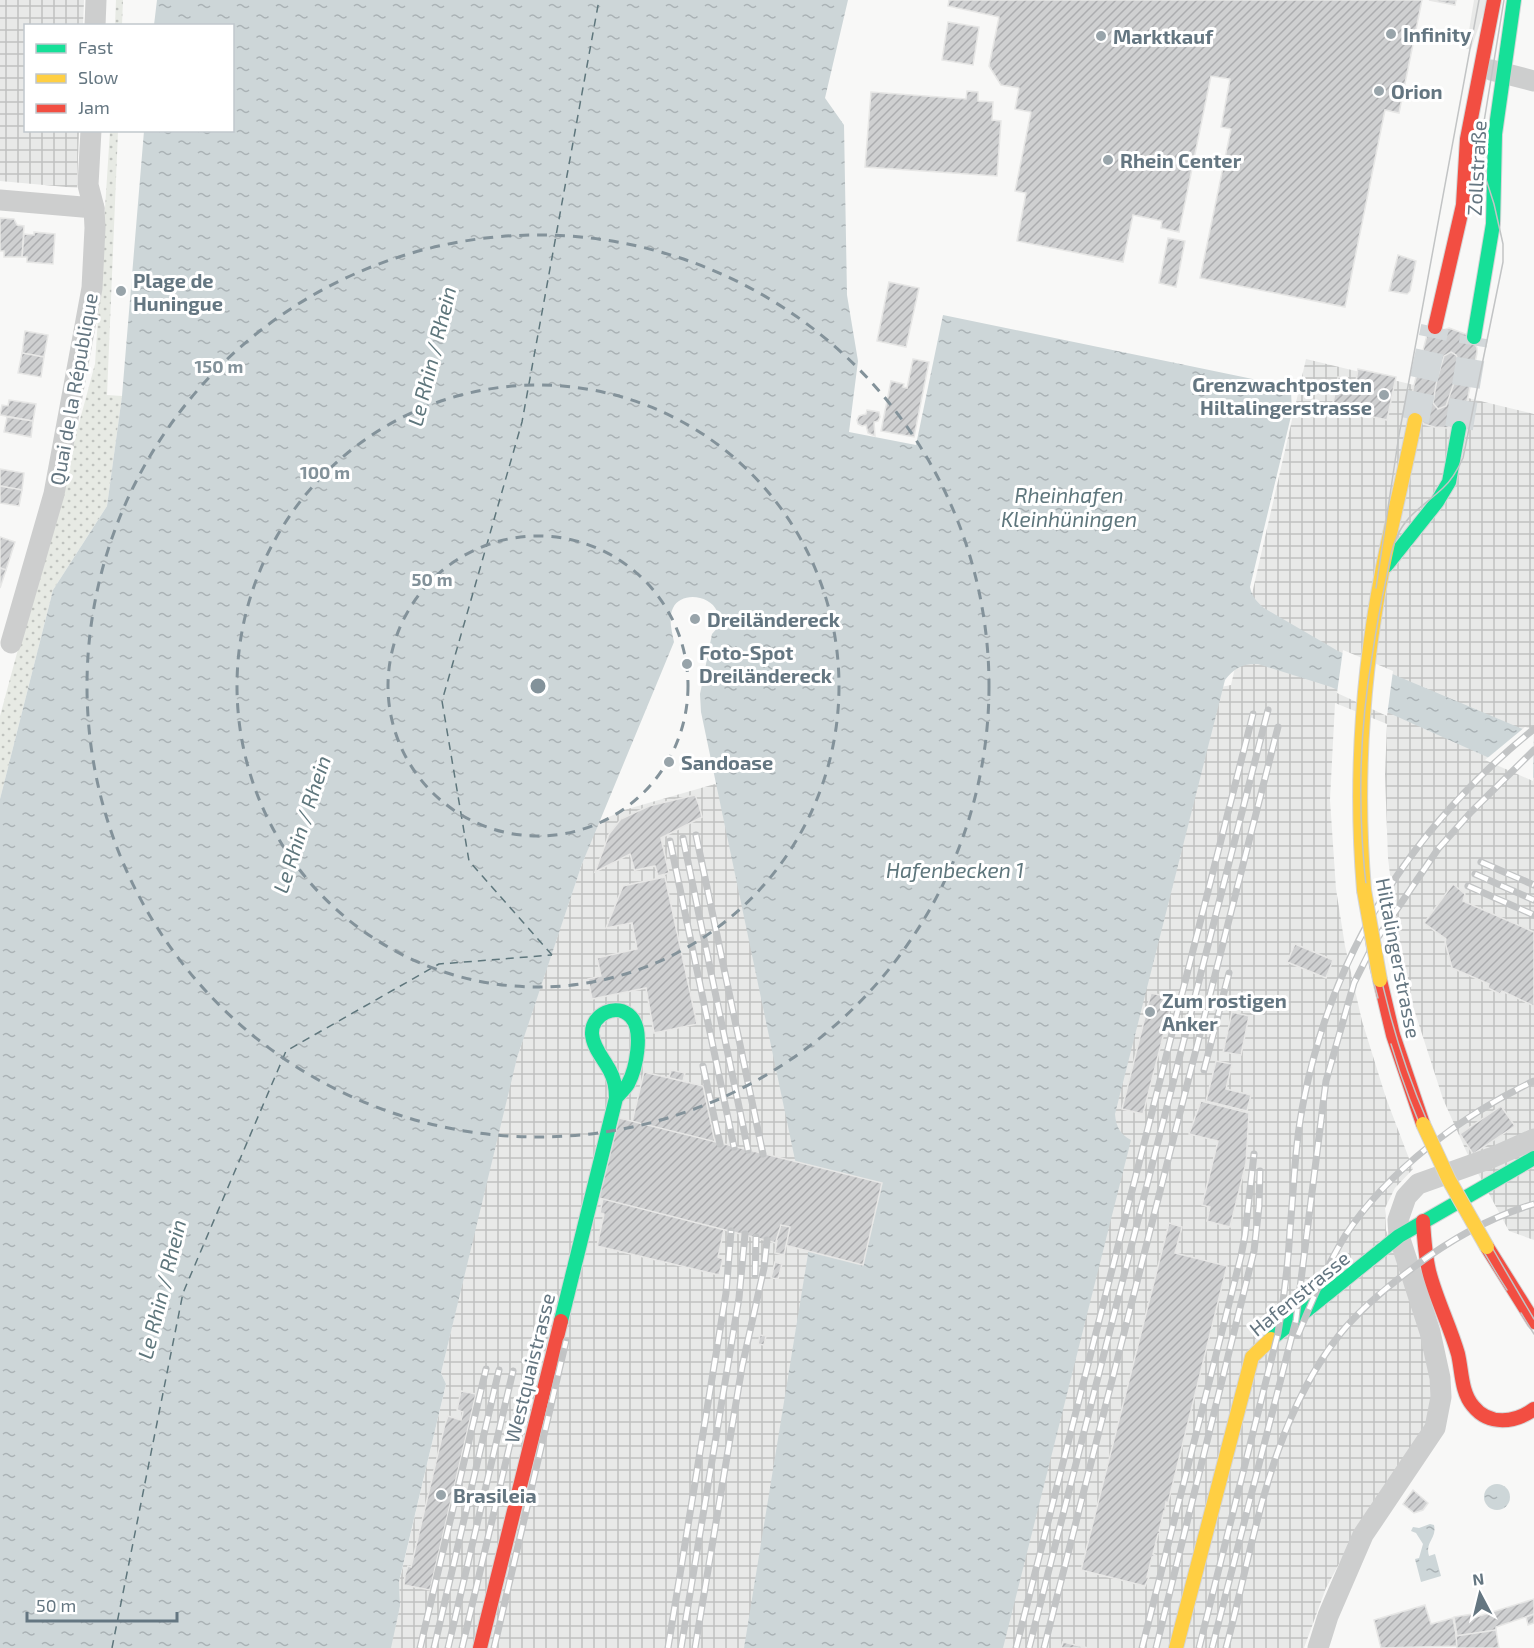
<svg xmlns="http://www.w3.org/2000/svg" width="1534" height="1648" viewBox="0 0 1534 1648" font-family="'Exo 2',sans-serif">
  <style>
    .built { fill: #e8e9e8 }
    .industrial { fill: url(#industrial-grid) }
    .park { fill: url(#park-dots) }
    .water { fill: url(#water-ripples) }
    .pier { fill: #f8f8f7 }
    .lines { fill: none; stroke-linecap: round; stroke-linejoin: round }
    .ferry { stroke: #5e767c; stroke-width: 1.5; stroke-dasharray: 8 6; stroke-linecap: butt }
    .building { fill: url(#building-hatch); stroke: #e7e7e6; stroke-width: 1.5 }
    .secondary-tunnel { stroke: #d3d8da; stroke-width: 28; stroke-dasharray: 28 14; stroke-linecap: butt }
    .fast-casing { stroke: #d4d5d6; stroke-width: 16 }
    .slow-casing { stroke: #d4d5d6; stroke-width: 16 }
    .jam-casing { stroke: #d4d5d6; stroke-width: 16 }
    .street { stroke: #cdcece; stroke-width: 21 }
    .fast { stroke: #16e098; stroke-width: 14 }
    .slow { stroke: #ffcf43; stroke-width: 14 }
    .jam { stroke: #f24e42; stroke-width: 14 }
    .tram { stroke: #c2c4c5; stroke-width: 1.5 }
    .rail-casing { stroke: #c2c4c5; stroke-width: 7 }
    .rail { stroke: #fff; stroke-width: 4.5; stroke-dasharray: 14; stroke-linecap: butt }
    .slow-bridge-casing { stroke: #d4d5d6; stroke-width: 16; stroke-linecap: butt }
    .slow-bridge { stroke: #ffcf43; stroke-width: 14 }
    .ring { fill: none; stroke: #83929a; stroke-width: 3; stroke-dasharray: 10 8 }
    .poi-dot { fill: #98a4aa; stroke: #fff; stroke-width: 2 }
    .labels { text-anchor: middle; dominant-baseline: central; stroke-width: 6; stroke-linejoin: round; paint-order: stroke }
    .poi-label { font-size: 20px; font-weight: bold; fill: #647681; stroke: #fff; text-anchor: start }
    .street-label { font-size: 20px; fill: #647681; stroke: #fff }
    .water-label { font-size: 21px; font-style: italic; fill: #5e767c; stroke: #fff }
    .centre { fill: #83929a; stroke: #fff; stroke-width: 3 }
    .ring-label { font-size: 18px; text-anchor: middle; font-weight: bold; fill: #83929a; stroke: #fff; stroke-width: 6; stroke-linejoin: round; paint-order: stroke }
  </style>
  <defs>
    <pattern id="industrial-grid" width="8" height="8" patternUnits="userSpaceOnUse" patternTransform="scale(1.5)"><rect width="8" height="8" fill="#e8e9e8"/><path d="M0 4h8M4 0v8" fill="none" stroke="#c0c1c1"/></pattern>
    <pattern id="park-dots" width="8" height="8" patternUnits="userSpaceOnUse" patternTransform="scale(1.5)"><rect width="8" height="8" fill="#e7eae4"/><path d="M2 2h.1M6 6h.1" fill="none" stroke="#bfc2be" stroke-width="1.8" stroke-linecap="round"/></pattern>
    <pattern id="water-ripples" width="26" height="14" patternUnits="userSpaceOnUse" patternTransform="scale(1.5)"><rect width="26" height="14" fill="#cdd6d8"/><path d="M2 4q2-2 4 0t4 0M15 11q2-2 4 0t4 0" fill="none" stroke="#aab2b5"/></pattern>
    <pattern id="building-hatch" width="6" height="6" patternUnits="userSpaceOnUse" patternTransform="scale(1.5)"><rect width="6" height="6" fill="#cfd0d1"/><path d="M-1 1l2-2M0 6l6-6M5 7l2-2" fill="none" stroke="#acadaf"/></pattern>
  </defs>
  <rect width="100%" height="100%" fill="#f8f8f7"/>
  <path class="built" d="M1474 0H1488L1471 49H1466Z"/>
  <g class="industrial">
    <path d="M0 0H84L83 25 26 26V130L79 131 77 188 0 181Z"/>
    <path d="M1306 359 1534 414V1240L1509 1231 1467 1153 1443 1099 1412 1003 1397 933 1388 858 1385 775 1387 724 1335 703 1330 800 1336 889 1345 946 1362 1021 1386 1098 1413 1169 1395 1188 1385 1208 1386 1230 1427 1350 1433 1396 1425 1427 1348 1547 1326 1588 1304 1648H390L400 1606 399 1583 446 1384 441 1373 510 1081 528 1023 582 864 598 822 624 810 715 784 1231 685Z"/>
  </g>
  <g class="park">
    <path d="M116 0H123L122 25H115Z"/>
    <path d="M110 131H118L107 395 122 396 107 506 53 590 0 799V716L95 364Z"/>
  </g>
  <g class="water">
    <path d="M157 0H848L825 98 844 125 847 295 858 361 849 432 916 445 943 315 1277 384 1291 392 1292 412 1250 587C1252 597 1257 602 1264 608L1338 651 1534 734V778L1331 687 1258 664C1243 663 1234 668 1225 680L1115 1114C1116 1127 1120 1134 1131 1140L1003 1648H744L808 1254 807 1217 701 712 700 694 712 634 719 626C718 621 719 616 717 611 710 595 681 591 673 608 668 618 672 632 674 642L582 864 517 1058 441 1373 446 1384 399 1582 400 1606 391 1648H0V799L53 590 107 506 122 396 144 131 232 130V26L154 25Z"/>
    <circle cx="1497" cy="1497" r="13"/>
    <path d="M1430 1524 1434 1525C1437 1539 1425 1541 1429 1556L1435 1554 1441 1576 1421 1582 1415 1559 1419 1558 1423 1544 1416 1533 1411 1531 1413 1527 1419 1528Z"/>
  </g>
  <g class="pier">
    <path d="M1343 650 1393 671 1387 716 1337 693Z"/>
    <path d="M1525 727 1534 730 1533 781 1485 760Z"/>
  </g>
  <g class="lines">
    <g class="ferry">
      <path d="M552 955 469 861 442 701 522 422 599 0"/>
      <path d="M112 1648 183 1293 286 1051 439 964 552 955"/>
    </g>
  </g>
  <g class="building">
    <path d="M949 0H1422L1399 113 1385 110 1345 307 1200 278 1231 129 1221 127 1230 79 1211 76 1179 232 1161 228 1162 221 1133 215 1123 262 1017 241 1026 193 1015 191 1031 112 1015 109 1019 88 1001 85 989 66 999 17 948 6Z"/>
    <path d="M1429 0H1456L1455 5Z"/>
    <path d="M948 22 979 27 973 65 942 60Z"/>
    <path d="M967 91 978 92V101L993 102 992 120 1001 121 997 176 865 167 871 92 966 99Z"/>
    <path d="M0 218 14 219 17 225 24 226 22 257H4V251H0Z"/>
    <path d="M34 232 55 234 53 264 27 262V257H22L24 234 34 235Z"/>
    <path d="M1168 238 1185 241 1176 287 1159 283Z"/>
    <path d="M1398 255 1416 261 1410 291 1407 294 1389 291Z"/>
    <path d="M889 282 919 288 906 347 877 341Z"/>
    <path d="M1449 328 1471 336 1477 348V353L1464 416 1447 428 1434 427 1424 424 1411 407 1413 389 1427 335Z"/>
    <path d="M25 331 48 335 44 357 22 353Z"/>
    <path d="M1451 352 1456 355 1458 359 1454 383 1446 406 1438 409 1433 403 1437 379 1444 356Z"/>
    <path d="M22 353 44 357 41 377 18 373Z"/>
    <path d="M913 359 929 362 914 437 881 431 891 381 904 384 903 387 907 388Z"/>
    <path d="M1358 369 1396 377 1387 420 1332 408 1338 377 1356 381Z"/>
    <path d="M9 400 36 404 33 421 0 415 2 405 8 406Z"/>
    <path d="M867 410 879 412 880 417 878 421 874 422 875 436 868 433 866 425 862 426 858 424 857 420 859 416 866 414Z"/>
    <path d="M7 417 33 421 31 437 4 432Z"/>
    <path d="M0 469 24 473 22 490 0 486Z"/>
    <path d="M0 486 22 490 19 506 0 503Z"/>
    <path d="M0 537 15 542 6 570 0 568Z"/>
    <path d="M0 568 6 570 0 588Z"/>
    <path d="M695 795 699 805 702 817 661 838 669 873 658 876 655 866 636 870 635 872 630 854 595 872 609 834 621 819 649 806Z"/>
    <path d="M665 877 697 1024 654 1033 646 988 592 999 588 979 601 976 597 958 637 949 632 923 606 928 623 886Z"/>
    <path d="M1453 884 1465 894 1463 901 1534 932V1006L1502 991 1500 994 1488 988 1489 984 1452 968 1445 942 1446 939 1424 923Z"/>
    <path d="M1295 944 1333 960 1326 978 1287 962Z"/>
    <path d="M1151 993 1173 998 1143 1114 1122 1109Z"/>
    <circle cx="1240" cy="1003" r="4.5"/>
    <path d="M1232 1012 1249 1016 1241 1055 1223 1052Z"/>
    <path d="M1216 1061 1232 1064 1226 1089 1251 1095 1247 1111 1206 1101Z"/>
    <path d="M671 1070 685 1073 683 1081 669 1078Z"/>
    <path d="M644 1072 703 1086 715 1142 725 1225 718 1257 723 1259 719 1275 597 1246 604 1214 600 1213 619 1118 632 1122Z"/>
    <path d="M1201 1101 1249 1113 1246 1163 1230 1227 1207 1221 1210 1207 1202 1205 1218 1141 1189 1134Z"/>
    <path d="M1501 1106 1515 1126 1473 1154 1460 1134Z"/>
    <path d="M619 1118 882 1183 863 1265 599 1198Z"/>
    <path d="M1169 1223 1182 1227 1175 1253 1227 1266 1168 1503 1166 1502 1165 1509 1166 1512 1164 1511 1159 1531 1161 1532 1158 1534 1153 1554 1155 1555 1152 1557 1147 1577H1149L1145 1586 1081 1570Z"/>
    <path d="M781 1225 790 1227 784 1255 775 1253 777 1241H776Z"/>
    <path d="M775 1262 782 1264 778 1279 771 1278Z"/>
    <path d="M760 1335 766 1336 764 1345 758 1344Z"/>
    <path d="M461 1391 476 1394 430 1590 404 1585 405 1575 408 1566 411 1567 445 1424 448 1416 461 1420 463 1412 457 1410Z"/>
    <path d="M1413 1490 1428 1503 1423 1510 1414 1513 1403 1504Z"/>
    <path d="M1534 1599V1614L1496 1627V1630L1457 1636 1454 1617 1473 1614V1618Z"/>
    <path d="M1425 1605 1431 1624 1453 1618 1458 1646 1381 1648 1374 1620Z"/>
    <path d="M1534 1614V1623L1528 1625 1526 1617Z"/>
    <path d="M1496 1630 1499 1648H1457L1456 1636Z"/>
    <path d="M1063 1642 1088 1648H1061Z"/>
  </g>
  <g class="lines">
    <g class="secondary-tunnel">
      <path d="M1415 420 1435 327"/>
      <path d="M1459 428 1474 337"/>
    </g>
    <g class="fast-casing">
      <g id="fast">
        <path d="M1474 337 1493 224 1495 134 1514 0"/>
        <path d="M1386 566 1437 502 1449 482 1459 428"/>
        <path d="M561 1321 616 1098C616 1089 615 1080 610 1071 604 1059 593 1048 592 1034 591 1014 617 1002 631 1017 644 1031 636 1069 628 1084 625 1089 620 1093 616 1098"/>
        <path d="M1271 1339 1399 1236 1534 1158"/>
      </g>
    </g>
    <g class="slow-casing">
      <g id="slow">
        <path d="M1364 890C1355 783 1362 677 1382 572 1392 521 1405 471 1415 420"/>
        <path d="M1176 1648 1252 1357 1271 1339"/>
      </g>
    </g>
    <g class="jam-casing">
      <g id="jam">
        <path d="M1435 327 1463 205 1467 139 1494 0"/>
        <path d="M1380 980 1393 1035 1423 1124"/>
        <path d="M1423 1221C1424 1238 1425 1254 1429 1271 1436 1299 1450 1326 1458 1354 1462 1371 1461 1392 1473 1406 1489 1426 1515 1423 1534 1409"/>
        <path d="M1487 1247 1534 1322"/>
        <path d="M480 1648 561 1321"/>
      </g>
    </g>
    <g class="street">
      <path d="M95 26 96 0"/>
      <path d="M1491 70 1534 81"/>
      <path d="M0 200 94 208"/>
      <path d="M11 643 54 494 92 288 95 228 94 208 88 185 91 130"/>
      <path d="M1318 1648 1328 1616 1363 1535 1435 1428 1441 1397 1440 1378 1430 1332 1399 1236 1398 1220 1406 1197 1418 1184 1491 1158 1534 1139"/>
    </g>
    <use href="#fast" class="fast"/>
    <use href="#slow" class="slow"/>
    <use href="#jam" class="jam"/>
    <g class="tram">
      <path d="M1504 0 1481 140 1486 179 1494 204 1503 244V262L1463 458C1458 469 1452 480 1443 488 1425 505 1405 515 1396 539 1391 550 1389 563 1387 575 1381 602 1376 630 1372 657 1346 809 1366 981 1428 1123 1458 1191 1496 1255 1534 1319"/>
      <path d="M1376 588 1399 435 1479 0"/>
      <path d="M1363 925 1370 968 1378 998"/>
      <path d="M1391 1044C1417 1132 1458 1213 1507 1290"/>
      <path d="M1521 1313 1534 1334"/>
    </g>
    <g class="rail-casing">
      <g id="rail">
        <path d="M696 835 763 1154"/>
        <path d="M683 838 748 1150"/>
        <path d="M670 841 734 1147"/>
        <path d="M1481 862 1534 885"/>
        <path d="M1475 874 1534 900"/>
        <path d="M1468 886 1534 915"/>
        <path d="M703 1066 720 1144"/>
        <path d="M1204 1070 1229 973"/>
        <path d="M755 1275 756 1237"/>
        <path d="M1298 1335C1312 1301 1326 1267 1345 1236 1387 1171 1465 1113 1534 1081"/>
        <path d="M420 1648 486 1369"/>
        <path d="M434 1648 499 1370"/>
        <path d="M448 1648 513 1371"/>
        <path d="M462 1648 526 1376"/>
        <path d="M494 1648 566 1341"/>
        <path d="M668 1648 726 1293 731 1231"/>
        <path d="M681 1648 739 1298 745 1234"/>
        <path d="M695 1648 742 1367 764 1268 767 1240"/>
        <path d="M1016 1648 1253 714"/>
        <path d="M1029 1648 1268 710"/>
        <path d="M1044 1648 1278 727"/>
        <path d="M1142 1648 1241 1256 1245 1235 1254 1154"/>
        <path d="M1156 1648 1254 1251 1259 1206 1260 1171"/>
        <path d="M1199 1648 1278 1333C1284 1299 1288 1265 1290 1230 1294 1186 1295 1142 1304 1099 1334 948 1415 825 1534 729"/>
        <path d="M1212 1648 1296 1320 1326 1081 1354 983 1374 943 1438 849 1471 812 1534 750"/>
        <path d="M1226 1648C1255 1540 1269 1424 1340 1334 1361 1308 1387 1287 1414 1267 1450 1240 1490 1217 1534 1204"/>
      </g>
    </g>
    <use href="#rail" class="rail"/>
    <g class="slow-bridge-casing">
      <g id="slow-bridge">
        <path d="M1364 890 1380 980"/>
        <path d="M1423 1124 1449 1180 1487 1247"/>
      </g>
    </g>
    <use href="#slow-bridge" class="slow-bridge"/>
  </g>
  <g class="ring">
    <circle cx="538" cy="686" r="150"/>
    <circle cx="538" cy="686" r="301"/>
    <circle cx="538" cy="686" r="451"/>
  </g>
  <g class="poi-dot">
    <circle cx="1391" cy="34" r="6"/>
    <circle cx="1101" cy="36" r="6"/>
    <circle cx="1379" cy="91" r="6"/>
    <circle cx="1108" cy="160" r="6"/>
    <circle cx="121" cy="291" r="6"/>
    <circle cx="1384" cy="395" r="6"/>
    <circle cx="695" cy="619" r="6"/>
    <circle cx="687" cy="664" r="6"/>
    <circle cx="669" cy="762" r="6"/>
    <circle cx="1150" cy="1012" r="6"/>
    <circle cx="441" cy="1495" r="6"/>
  </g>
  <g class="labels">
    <g class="poi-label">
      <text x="1403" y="34">Infinity</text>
      <text x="1113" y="36">Marktkauf</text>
      <text x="1391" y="91">Orion</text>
      <text x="1120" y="160">Rhein Center</text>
      <text x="133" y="280">Plage de<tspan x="133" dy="23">Huningue</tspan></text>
      <text x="1372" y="384" text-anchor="end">Grenzwachtposten<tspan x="1372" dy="23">Hiltalingerstrasse</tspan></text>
      <text x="707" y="619">Dreiländereck</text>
      <text x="699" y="652">Foto-Spot<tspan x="699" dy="23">Dreiländereck</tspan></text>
      <text x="681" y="762">Sandoase</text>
      <text x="1162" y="1000">Zum rostigen<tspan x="1162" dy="23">Anker</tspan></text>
      <text x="453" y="1495">Brasileia</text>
    </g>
    <g class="street-label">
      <text transform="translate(1476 168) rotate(-87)">Zollstraße</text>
      <text transform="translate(73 389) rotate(-80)">Quai de la République</text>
      <text transform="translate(1399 958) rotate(79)">Hiltalingerstrasse</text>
      <text transform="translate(1299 1293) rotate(-39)">Hafenstrasse</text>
      <text transform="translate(529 1368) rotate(-76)">Westquaistrasse</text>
    </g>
    <g class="water-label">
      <text transform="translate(431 356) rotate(-76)">Le Rhin / Rhein</text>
      <text x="1069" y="494">Rheinhafen<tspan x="1069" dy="24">Kleinhüningen</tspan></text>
      <text transform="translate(301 824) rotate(-72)">Le Rhin / Rhein</text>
      <text x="955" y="869">Hafenbecken 1</text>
      <text transform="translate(161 1289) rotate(-76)">Le Rhin / Rhein</text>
    </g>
  </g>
  <circle cx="538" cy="686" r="9" class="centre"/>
  <g class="ring-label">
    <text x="219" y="373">150 m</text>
    <text x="325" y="479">100 m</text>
    <text x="432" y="586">50 m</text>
  </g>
  <rect x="24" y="24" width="210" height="108" fill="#ffffff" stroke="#c1c8cd" stroke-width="1.5"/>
  <rect x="36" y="44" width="30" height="9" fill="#16e098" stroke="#c1c8cd" stroke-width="1.5"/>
  <text x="78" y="54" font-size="18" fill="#647681">Fast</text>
  <rect x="36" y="74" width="30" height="9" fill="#ffcf43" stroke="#c1c8cd" stroke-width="1.5"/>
  <text x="78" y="84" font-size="18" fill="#647681">Slow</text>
  <rect x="36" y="104" width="30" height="9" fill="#f24e42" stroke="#c1c8cd" stroke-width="1.5"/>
  <text x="78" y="114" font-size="18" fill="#647681">Jam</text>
  <g transform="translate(1480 1594) rotate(353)" stroke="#ffffff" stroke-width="4.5" paint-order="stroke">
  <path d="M0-4.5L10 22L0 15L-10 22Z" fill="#647681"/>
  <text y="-9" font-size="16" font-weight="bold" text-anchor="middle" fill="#647681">N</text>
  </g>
  <path d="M27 1612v9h150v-9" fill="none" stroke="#647681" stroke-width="3"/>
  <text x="36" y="1612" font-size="18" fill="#647681" stroke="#ffffff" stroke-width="4.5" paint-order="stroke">50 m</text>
</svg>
